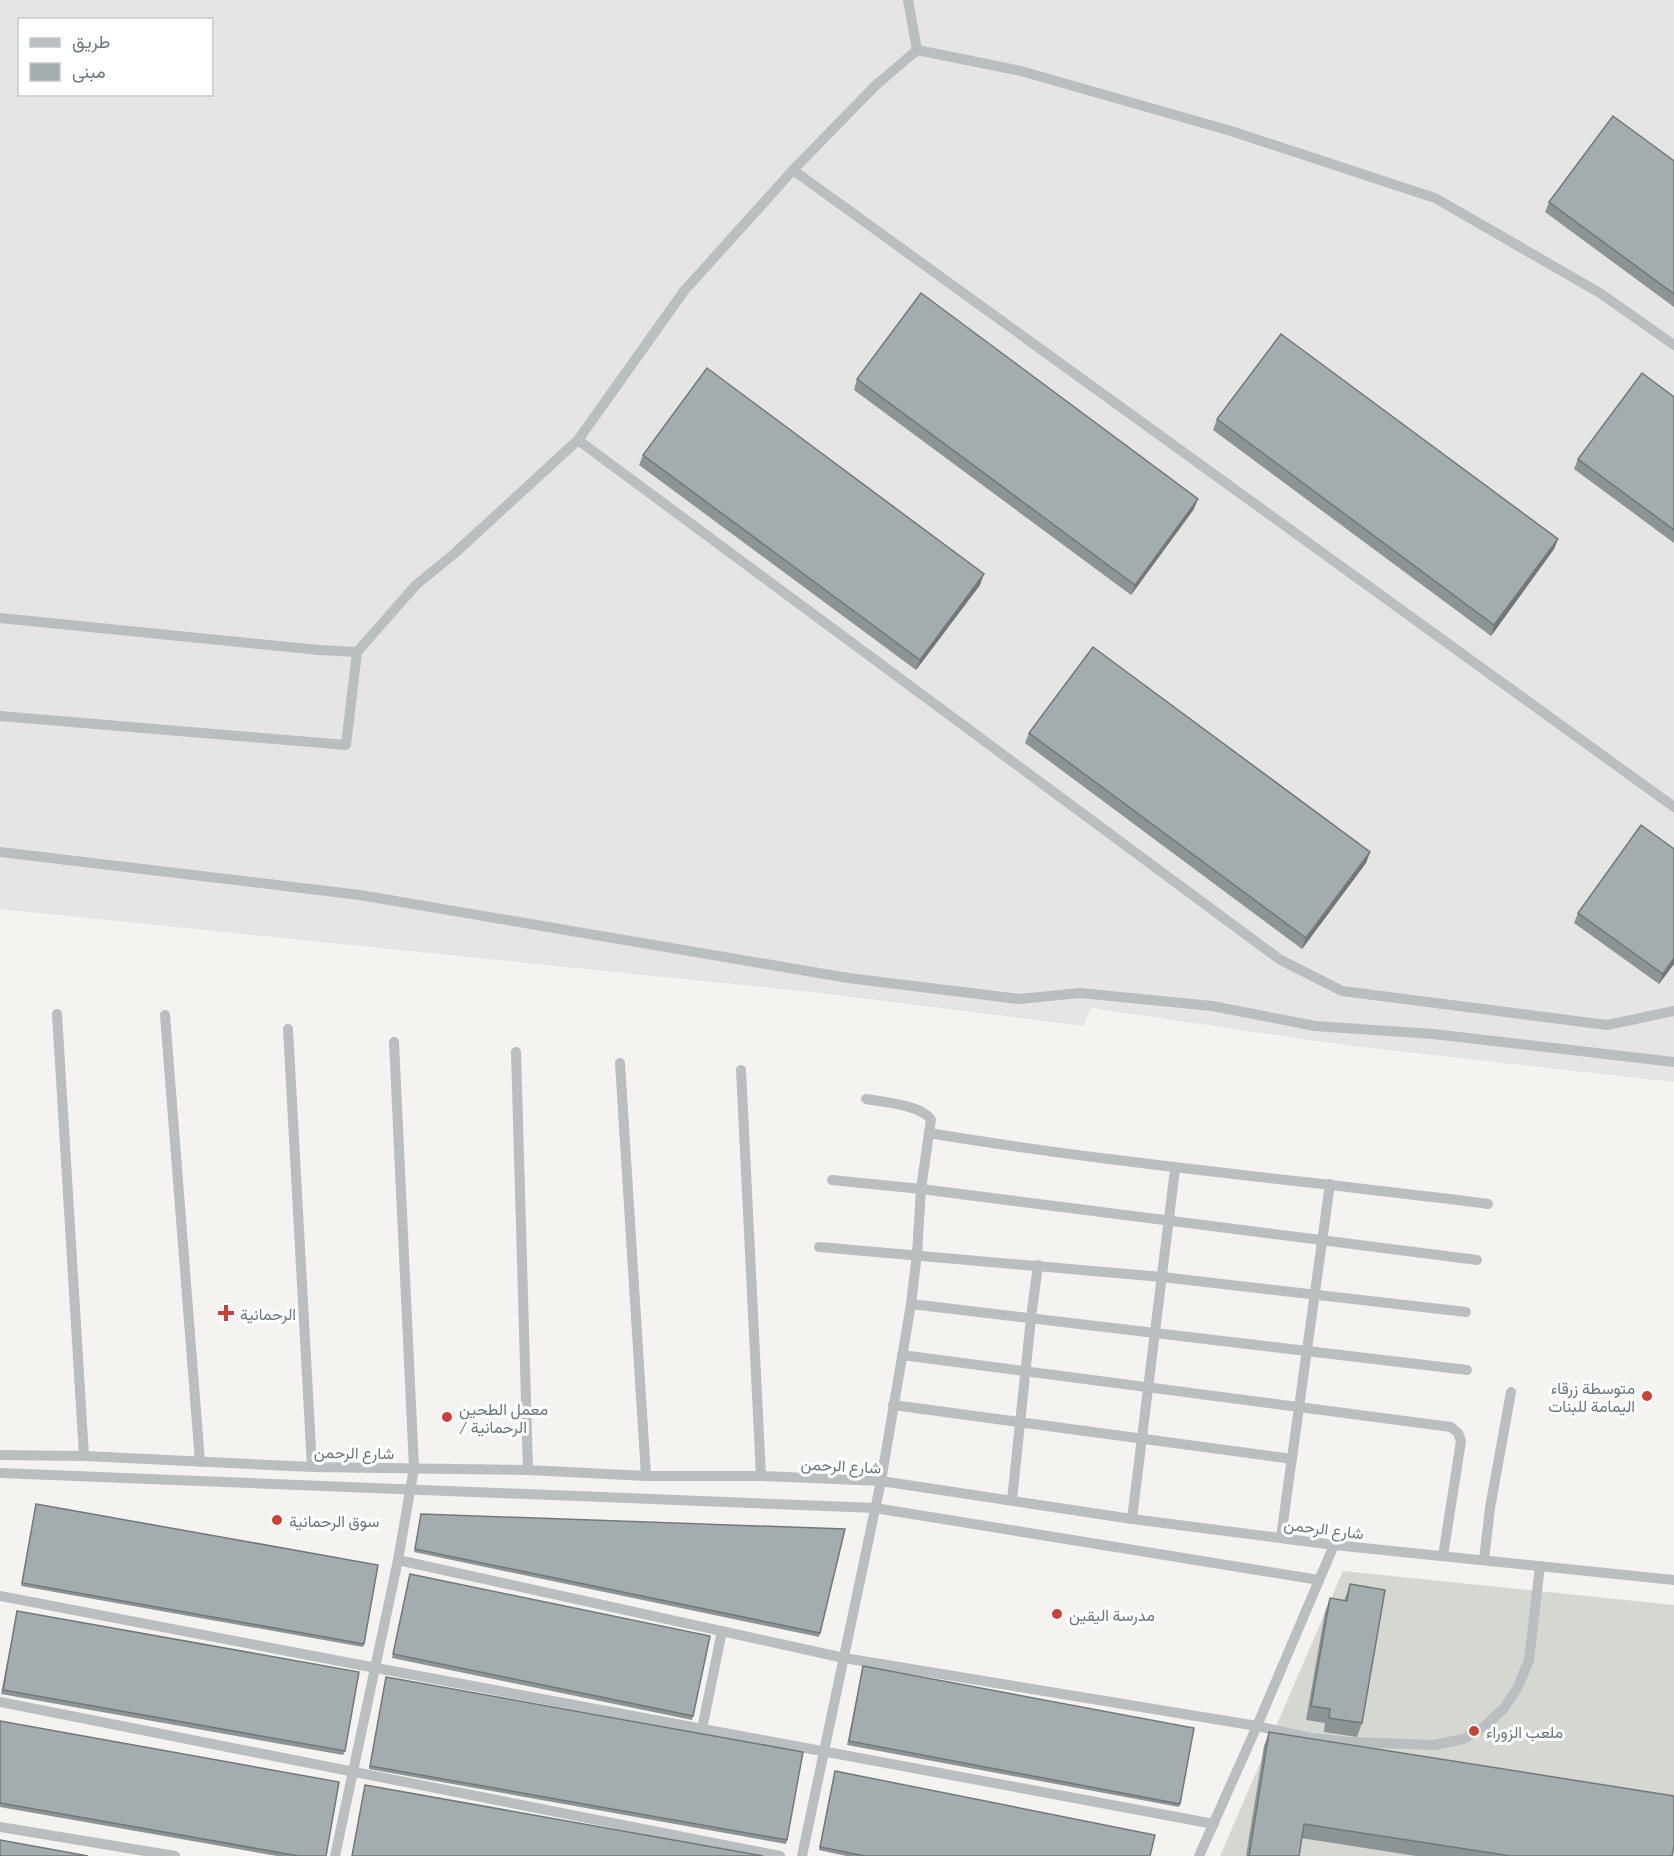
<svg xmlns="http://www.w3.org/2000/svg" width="1674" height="1856" viewBox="0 0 1674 1856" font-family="'Exo 2',Vazirmatn,sans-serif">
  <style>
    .built { fill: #e4e5e4; fill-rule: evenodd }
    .pitch { fill: #d4d8d0 }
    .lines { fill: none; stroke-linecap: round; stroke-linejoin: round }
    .minor { stroke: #b9bec0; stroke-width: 10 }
    .wall { fill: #8c9496 }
    .shaded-wall { fill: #72787a }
    .building { fill: #a3acaf; stroke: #72787a; stroke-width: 1.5 }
    .poi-dot { fill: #ce4035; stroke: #fff; stroke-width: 2 }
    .labels { text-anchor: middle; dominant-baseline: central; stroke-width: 6; stroke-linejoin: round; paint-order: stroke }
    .poi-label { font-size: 16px; fill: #66777e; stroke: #fff; text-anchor: start }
    .street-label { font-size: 16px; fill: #66777e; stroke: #fff }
  </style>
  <rect width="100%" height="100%" fill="#f4f3f0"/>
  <path class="built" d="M0 0H1674V1082L1344 1045 1091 1008 1083 1026 820 993 0 909ZM20 20H212V94H20Z"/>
  <path class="pitch" d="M1343 1571 1674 1605V1856H1220Z"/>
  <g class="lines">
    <g class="minor">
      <path d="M908 0 917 50"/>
      <path d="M793 170 1674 807"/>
      <path d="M578 440 1279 959 1342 991 1607 1025 1674 1011"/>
      <path d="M0 618 319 650 357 652 416 585 455 553 578 440 684 291 793 170 875 86 917 50 1021 71 1231 131 1435 198 1600 293 1674 345"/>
      <path d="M0 716 346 745 357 652"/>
      <path d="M0 852 360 895 848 978 1019 999 1080 993 1212 1006 1315 1026 1433 1034 1674 1062"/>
      <path d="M57 1014 84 1456"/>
      <path d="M165 1015 200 1462"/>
      <path d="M288 1029 312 1467"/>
      <path d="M516 1052 528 1470"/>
      <path d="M620 1063 646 1476"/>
      <path d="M741 1070 761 1476"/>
      <path d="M866 1099C883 1102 922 1105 931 1120L929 1133"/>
      <path d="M832 1180 921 1189 1477 1260"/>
      <path d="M819 1247 1162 1277 1466 1312"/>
      <path d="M911 1304 1467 1370"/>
      <path d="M902 1355 1451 1427 1458 1433 1461 1441 1443 1556"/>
      <path d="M893 1405 1292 1459"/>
      <path d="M0 1455 84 1456 312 1467 528 1470 646 1476H761L881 1481 1132 1519 1334 1545 1674 1580"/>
      <path d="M0 1473 875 1508 1319 1580"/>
      <path d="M1012 1500 1031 1318 1038 1265"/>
      <path d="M1132 1519 1175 1169"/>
      <path d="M1281 1537 1330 1184"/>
      <path d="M398 1560 844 1658 1257 1726 1310 1738 1351 1742 1435 1745 1463 1739 1484 1727 1503 1709 1517 1689 1529 1660 1540 1566"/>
      <path d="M1484 1560 1490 1508 1511 1392"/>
      <path d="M0 1596 376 1668 1214 1824"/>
      <path d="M0 1702 780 1856"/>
      <path d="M702 1729 722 1631"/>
      <path d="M0 1827 175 1856"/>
      <path d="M335 1856 398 1560 414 1468 394 1042"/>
      <path d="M802 1856 881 1481 911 1304 917 1254 921 1189 929 1133C1115 1164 1302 1180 1488 1204"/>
      <path d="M1199 1856 1257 1726 1334 1545"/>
    </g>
  </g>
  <g class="wall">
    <path d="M1674 161V307L1545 212 1549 202Z"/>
    <path d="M857 379 1194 509 1131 595 854 390Z"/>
    <path d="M1674 397V543L1574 469 1578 459Z"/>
    <path d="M1217 419 1558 539 1554 549 1491 636 1213 430Z"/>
    <path d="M643 455 980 585 916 670 639 465Z"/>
    <path d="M1029 733 1370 852 1366 863 1302 949 1025 743Z"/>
    <path d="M1674 849V964L1659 984 1574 923 1578 913Z"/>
    <path d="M36 1504 364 1644 363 1647 21 1586Z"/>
    <path d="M421 1514 820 1633 819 1637 414 1552Z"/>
    <path d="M410 1574 693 1716 692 1720 392 1658Z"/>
    <path d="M1350 1584 1362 1723 1357 1737 1324 1732 1325 1723 1306 1720 1325 1612 1330 1598 1344 1601Z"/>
    <path d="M17 1611 345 1751 343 1755 1 1694Z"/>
    <path d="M863 1666 1180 1804 1179 1807 847 1745Z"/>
    <path d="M386 1677 787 1840 786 1844 369 1769Z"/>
    <path d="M0 1721 326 1856H277L0 1807Z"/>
    <path d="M1269 1732 1672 1856H1416L1301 1838 1299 1856H1246L1264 1746Z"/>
    <path d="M835 1771 1150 1856H846L819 1850Z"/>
    <path d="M365 1785 763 1856H352Z"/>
  </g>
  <g class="shaded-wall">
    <path d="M1198 499 1194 509 1131 595 1135 585Z"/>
    <path d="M1558 539 1554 549 1491 636 1494 625Z"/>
    <path d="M984 574 980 585 916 670 920 660Z"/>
    <path d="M1370 852 1366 863 1302 949 1306 938Z"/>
    <path d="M1674 958V964L1659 984 1663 974Z"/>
  </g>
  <g class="building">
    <path d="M1613 116 1674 161V294L1549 202Z"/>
    <path d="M921 293 1198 499 1135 585 857 379Z"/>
    <path d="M1281 334 1558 539 1494 625 1217 419Z"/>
    <path d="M707 368 984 574 920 660 643 455Z"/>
    <path d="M1642 373 1674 397V530L1578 459Z"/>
    <path d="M1093 647 1370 852 1306 938 1029 733Z"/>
    <path d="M1641 825 1674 849V958L1663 974 1578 913Z"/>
    <path d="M36 1504 378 1565 364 1644 22 1583Z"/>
    <path d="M421 1514 845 1529 820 1633 415 1549Z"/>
    <path d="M410 1574 710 1636 693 1716 393 1654Z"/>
    <path d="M1350 1584 1385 1590 1362 1723 1329 1718 1330 1709 1311 1706 1330 1598 1347 1601Z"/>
    <path d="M17 1611 359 1672 345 1751 3 1690Z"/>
    <path d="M863 1666 1194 1728 1180 1804 849 1741Z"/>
    <path d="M386 1677 803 1752 787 1840 370 1766Z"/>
    <path d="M0 1721 339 1782 326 1856H299L0 1803Z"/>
    <path d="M1269 1732 1674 1796V1845L1672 1856H1511L1304 1824 1299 1856H1249Z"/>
    <path d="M835 1771 1155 1835 1150 1856H865L820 1847Z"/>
    <path d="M365 1785 763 1856H352Z"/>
    <path d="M0 1840 88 1856H0Z"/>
  </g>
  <g class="poi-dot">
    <path d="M223 1304h6v6h6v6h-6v6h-6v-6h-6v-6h6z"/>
    <circle cx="1647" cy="1396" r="6"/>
    <circle cx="447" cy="1417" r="6"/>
    <circle cx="277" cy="1520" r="6"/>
    <circle cx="1057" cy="1614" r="6"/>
    <circle cx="1474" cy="1731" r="6"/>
  </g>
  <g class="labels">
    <g class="poi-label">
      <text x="240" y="1313">الرحمانية</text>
      <text x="1635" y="1387" text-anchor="end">متوسطة زرقاء<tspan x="1635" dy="18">اليمامة للبنات</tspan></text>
      <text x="459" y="1408">معمل الطحين<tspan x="459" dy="18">/ الرحمانية</tspan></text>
      <text x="289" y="1520">سوق الرحمانية</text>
      <text x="1069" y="1614">مدرسة اليقين</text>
      <text x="1486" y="1731">ملعب الزوراء</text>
    </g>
    <g class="street-label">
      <text transform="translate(354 1452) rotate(1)">شارع الرحمن</text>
      <text transform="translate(841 1465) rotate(3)">شارع الرحمن</text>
      <text transform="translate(1324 1528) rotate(7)">شارع الرحمن</text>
    </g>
  </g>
  <rect x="18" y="18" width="195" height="78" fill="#ffffff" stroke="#c2c9cb" stroke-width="1.5"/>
  <rect x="30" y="38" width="30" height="9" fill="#b9bec0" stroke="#c2c9cb" stroke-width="1.5"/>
  <text x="72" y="48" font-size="18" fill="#66777e">طريق</text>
  <rect x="30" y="63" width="30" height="18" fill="#a3acaf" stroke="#c2c9cb" stroke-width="1.5"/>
  <text x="72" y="78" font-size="18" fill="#66777e">مبنى</text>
</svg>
